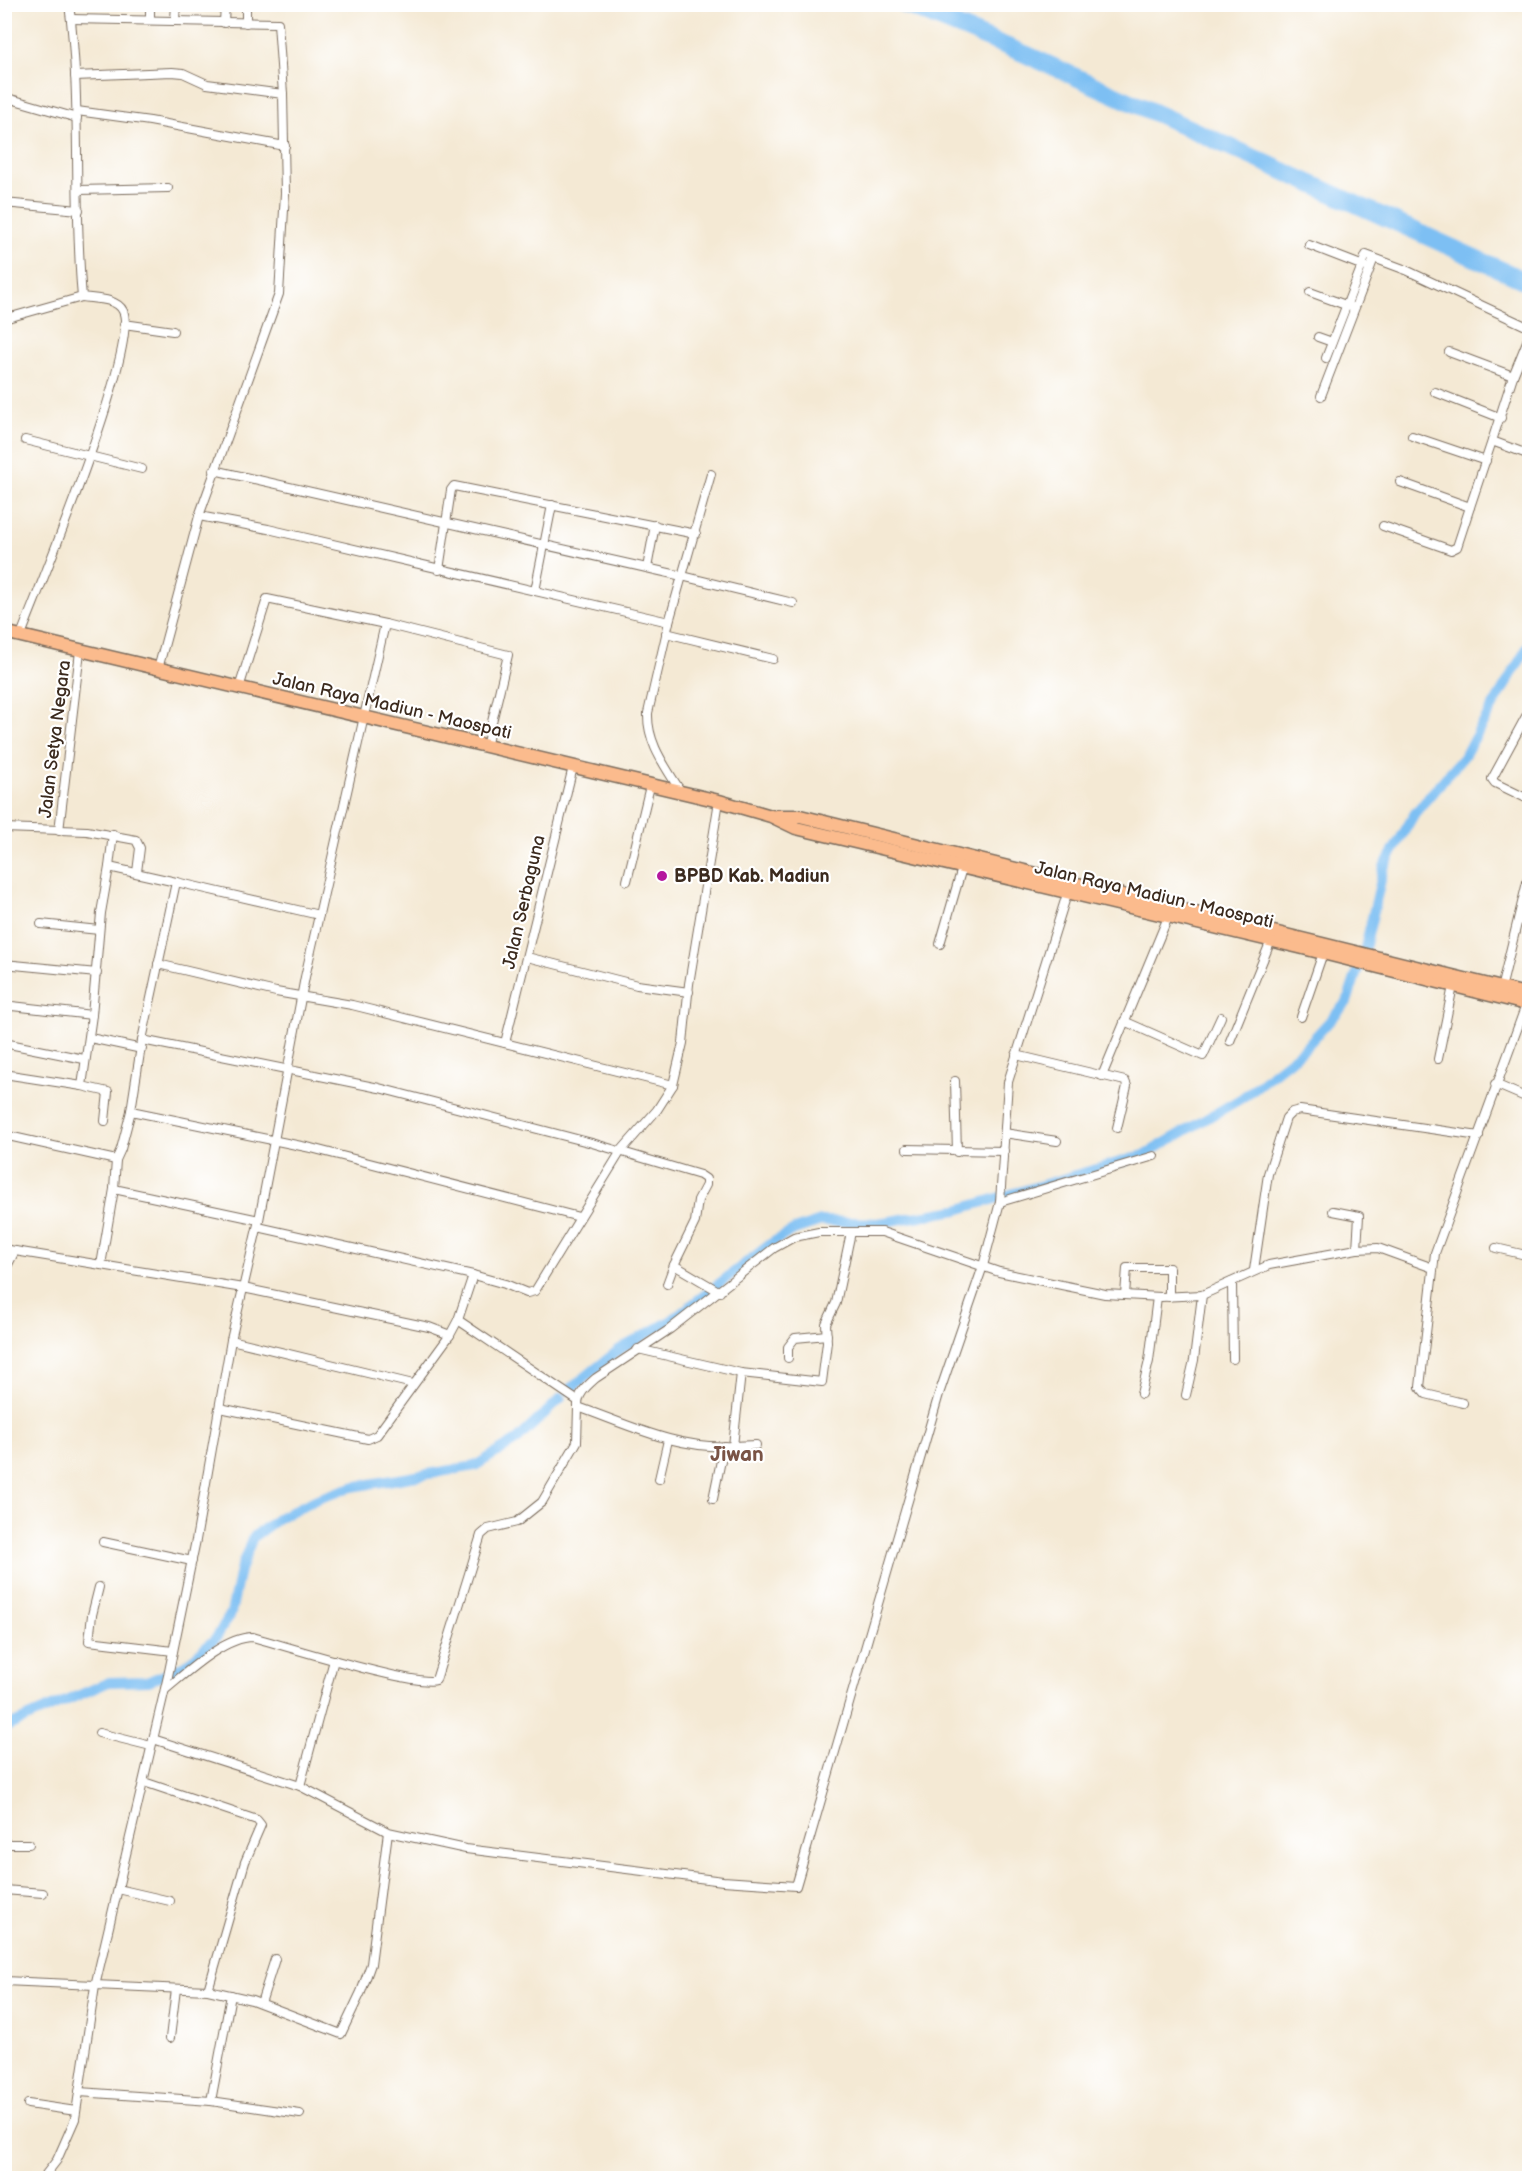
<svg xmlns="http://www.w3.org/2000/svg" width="1534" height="2183" viewBox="0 0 1534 2183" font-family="'Balsamiq Sans',sans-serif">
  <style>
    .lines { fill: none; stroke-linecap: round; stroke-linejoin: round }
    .canal { stroke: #7dbff3; stroke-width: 10 }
    .river { stroke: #7dbff3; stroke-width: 18 }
    .minor-casing { stroke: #7c6d5e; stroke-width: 10 }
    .trunk-casing { stroke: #7c6d5e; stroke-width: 15 }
    .minor { stroke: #fff; stroke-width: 8 }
    .trunk { stroke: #fbbb8d; stroke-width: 12 }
    .poi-dot { fill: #b5179e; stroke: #fff; stroke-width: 2 }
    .labels { text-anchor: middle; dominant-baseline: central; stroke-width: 4.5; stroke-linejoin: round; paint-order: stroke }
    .street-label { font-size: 18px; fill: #3b2a1e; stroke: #fff }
    .poi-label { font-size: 18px; font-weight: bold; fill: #3b2a1e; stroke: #fff; text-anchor: start }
    .quarter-label { font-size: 21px; font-weight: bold; fill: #7a5446; stroke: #fff }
  </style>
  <rect width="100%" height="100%" fill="#fff"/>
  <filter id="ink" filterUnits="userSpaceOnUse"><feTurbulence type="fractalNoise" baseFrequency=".0167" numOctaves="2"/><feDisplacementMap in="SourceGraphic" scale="12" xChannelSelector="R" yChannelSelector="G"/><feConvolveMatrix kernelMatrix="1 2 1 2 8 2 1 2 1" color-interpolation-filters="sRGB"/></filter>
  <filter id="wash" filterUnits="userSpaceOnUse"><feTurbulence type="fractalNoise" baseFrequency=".008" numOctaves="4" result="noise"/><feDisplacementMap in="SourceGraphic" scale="24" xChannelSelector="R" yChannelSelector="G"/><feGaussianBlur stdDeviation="1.35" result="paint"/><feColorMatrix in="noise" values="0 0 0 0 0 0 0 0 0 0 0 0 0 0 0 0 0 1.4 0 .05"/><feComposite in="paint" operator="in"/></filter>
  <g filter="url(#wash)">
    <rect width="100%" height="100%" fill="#f4e9d4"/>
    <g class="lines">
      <g class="canal">
        <path d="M569 1390 620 1349 672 1320 773 1242 794 1230 821 1221 878 1223 957 1210 1144 1155 1242 1098 1303 1050 1347 1002 1365 948 1384 867 1415 813 1464 756 1530 643"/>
        <path d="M4 1728 109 1682 149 1681 186 1665 216 1638 231 1613 240 1570 253 1537 280 1517 317 1499 352 1487 475 1466 517 1440 561 1398"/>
      </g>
      <path class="river" d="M903 4 1025 54 1530 283"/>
    </g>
  </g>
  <g filter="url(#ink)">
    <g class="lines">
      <g class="minor-casing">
        <g id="minor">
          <path d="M150 4V20"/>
          <path d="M71 19 278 23 283 94 285 193 279 294 199 516 158 669"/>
          <path d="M175 20 176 4"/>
          <path d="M224 23 225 4"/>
          <path d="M246 23V4"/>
          <path d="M75 76 172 72 183 73 207 84 283 94"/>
          <path d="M4 97 77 118"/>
          <path d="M77 111 150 121 285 146"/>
          <path d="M79 190 168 188"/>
          <path d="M4 203 79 210"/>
          <path d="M1309 245 1366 267"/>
          <path d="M1310 292 1351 307"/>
          <path d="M4 319 82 297"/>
          <path d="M124 324 173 331"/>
          <path d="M1318 337 1332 342"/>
          <path d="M1449 352 1513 376"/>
          <path d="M1326 358 1366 255 1406 270 1530 328"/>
          <path d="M1435 392 1501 418"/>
          <path d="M1321 396 1374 258"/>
          <path d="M1412 436 1486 461"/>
          <path d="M25 440 142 469"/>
          <path d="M1492 441 1513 376 1528 339"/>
          <path d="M214 470 682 576 793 603"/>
          <path d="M1400 482 1470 507 1492 441 1530 455"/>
          <path d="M199 516 268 529 669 622"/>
          <path d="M1383 526 1451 550 1457 547 1470 507"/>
          <path d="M647 568 655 525"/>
          <path d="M439 570 451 490 454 486 696 534"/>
          <path d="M535 591 552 505"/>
          <path d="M666 633 773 659"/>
          <path d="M21 635C39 588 140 346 123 311 117 298 95 299 82 297 73 200 82 102 69 4"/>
          <path d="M239 688 267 599 385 624"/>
          <path d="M1530 709 1492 779 1495 783 1530 800"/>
          <path d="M681 792C666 767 647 744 648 713L669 622 711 474"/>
          <path d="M4 828 87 831 136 840 140 848 137 872"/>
          <path d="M59 831 80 651"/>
          <path d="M109 867 113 834"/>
          <path d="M627 881 650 786"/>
          <path d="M176 882 319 915"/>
          <path d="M41 924 99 930"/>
          <path d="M940 944 962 868"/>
          <path d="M527 957 637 985 689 992"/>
          <path d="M4 964 97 973"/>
          <path d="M158 964 276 992 352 1005 673 1085"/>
          <path d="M1501 989 1530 870"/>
          <path d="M92 1015 82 1086 108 1092 105 1121"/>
          <path d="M1301 1017 1323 953"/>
          <path d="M1124 1021 1203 1056 1221 1017"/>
          <path d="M4 1026 7 1009 12 1006 92 1015 101 913 109 867 176 882 142 1040 131 1111 121 1149 116 1160 114 1189 101 1265"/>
          <path d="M90 1038 142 1049"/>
          <path d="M142 1040 379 1088 592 1143 700 1175 706 1179V1185L698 1200 695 1222 674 1265 720 1292"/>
          <path d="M1230 1041 1272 938"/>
          <path d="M4 1043 84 1059"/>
          <path d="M505 1043 573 767"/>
          <path d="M1016 1055 1125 1081 1127 1086 1117 1128"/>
          <path d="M1438 1059 1453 986"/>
          <path d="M4 1074 82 1086"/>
          <path d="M1102 1076 1168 917"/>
          <path d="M955 1081 957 1152"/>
          <path d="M1495 1084 1530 1099"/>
          <path d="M131 1111 311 1148 579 1217"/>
          <path d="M1004 1133 1057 1141"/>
          <path d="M4 1135 116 1160"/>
          <path d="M1527 1136 1530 1131"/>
          <path d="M907 1149 1004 1151"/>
          <path d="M114 1189 259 1220"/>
          <path d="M1000 1202 1154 1156"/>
          <path d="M1333 1211 1359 1216 1357 1249"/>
          <path d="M258 1227 473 1275 505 1284 527 1293 535 1291 621 1151 657 1110 673 1085 683 1043 689 984 719 801"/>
          <path d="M1496 1248 1530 1256"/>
          <path d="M4 1249 15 1251"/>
          <path d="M1254 1270 1268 1174 1286 1118 1292 1112 1300 1110 1479 1136"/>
          <path d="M4 1272 15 1251 243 1288 429 1327 450 1335"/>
          <path d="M1232 1282 1233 1359"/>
          <path d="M667 1284 674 1265"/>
          <path d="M1125 1295 1127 1268H1169V1297"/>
          <path d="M458 1320 578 1401"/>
          <path d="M231 1340 413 1384"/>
          <path d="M638 1349 741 1373 822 1382 827 1342 826 1324 836 1303 851 1232"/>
          <path d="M788 1358V1347L795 1338 827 1335"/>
          <path d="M741 1373 733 1446 756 1445"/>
          <path d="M1141 1394 1149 1361 1157 1297"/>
          <path d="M1186 1395 1194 1360 1202 1295"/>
          <path d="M1463 1403 1426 1394 1420 1387 1435 1253 1526 1005"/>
          <path d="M220 1408 368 1439 377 1435 450 1335 458 1320 473 1275"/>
          <path d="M733 1446C678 1450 629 1425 578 1407 577 1394 587 1386 596 1378L670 1329 774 1248 794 1237 819 1232H882L999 1272 1105 1294 1161 1297 1202 1295 1269 1265 1357 1249 1378 1248 1433 1268"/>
          <path d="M659 1479 668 1440"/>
          <path d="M713 1499 724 1446"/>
          <path d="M103 1542 192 1561"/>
          <path d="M99 1587 92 1615 89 1641 173 1651"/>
          <path d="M165 1690C187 1672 224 1637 253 1637 281 1645 417 1687 436 1680L481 1535 488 1529 517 1522 542 1502 577 1442 578 1407"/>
          <path d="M99 1733 151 1746"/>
          <path d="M153 1739 300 1786 388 1832 466 1849 723 1881 796 1886 939 1394 983 1266 1000 1202 1008 1082 1067 894"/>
          <path d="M144 1782 257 1820 261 1825 245 1862 208 1990"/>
          <path d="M300 1786 334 1660"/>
          <path d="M4 1844H29"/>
          <path d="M118 1889 170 1901"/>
          <path d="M4 1890 43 1893"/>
          <path d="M4 1981 208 1990 252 2000 341 2034 361 1992 371 1964 388 1832"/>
          <path d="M261 2003 275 1959"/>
          <path d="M170 2038 176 1989"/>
          <path d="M79 2092 211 2101 300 2114"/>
          <path d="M211 2101 231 1995"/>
          <path d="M28 2104 76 2111"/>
          <path d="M43 2178 57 2160 75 2119 95 1986 168 1676 196 1540 231 1340 259 1220 305 977 385 624 508 655 486 747"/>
        </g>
      </g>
      <g class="trunk-casing">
        <g id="trunk">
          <path d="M4 632 719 801 771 816 796 828 1299 947 1530 1005"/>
          <path d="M776 816H800L1530 995"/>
        </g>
      </g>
      <use href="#minor" class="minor"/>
      <use href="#trunk" class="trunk"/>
    </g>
  </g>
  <circle class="poi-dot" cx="662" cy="876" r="6"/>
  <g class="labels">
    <g class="street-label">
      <text transform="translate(392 706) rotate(13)">Jalan Raya Madiun - Maospati</text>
      <text transform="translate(55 739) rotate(-83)">Jalan Setya Negara</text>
      <text transform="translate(1154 895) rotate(13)">Jalan Raya Madiun - Maospati</text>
      <text transform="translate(524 902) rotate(-77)">Jalan Serbaguna</text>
    </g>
    <g class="poi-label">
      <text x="674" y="876">BPBD Kab. Madiun</text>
    </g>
    <g class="quarter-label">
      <text x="737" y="1454">Jiwan</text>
    </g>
  </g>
  <rect width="1534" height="2183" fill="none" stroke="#fff" stroke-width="24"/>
</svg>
